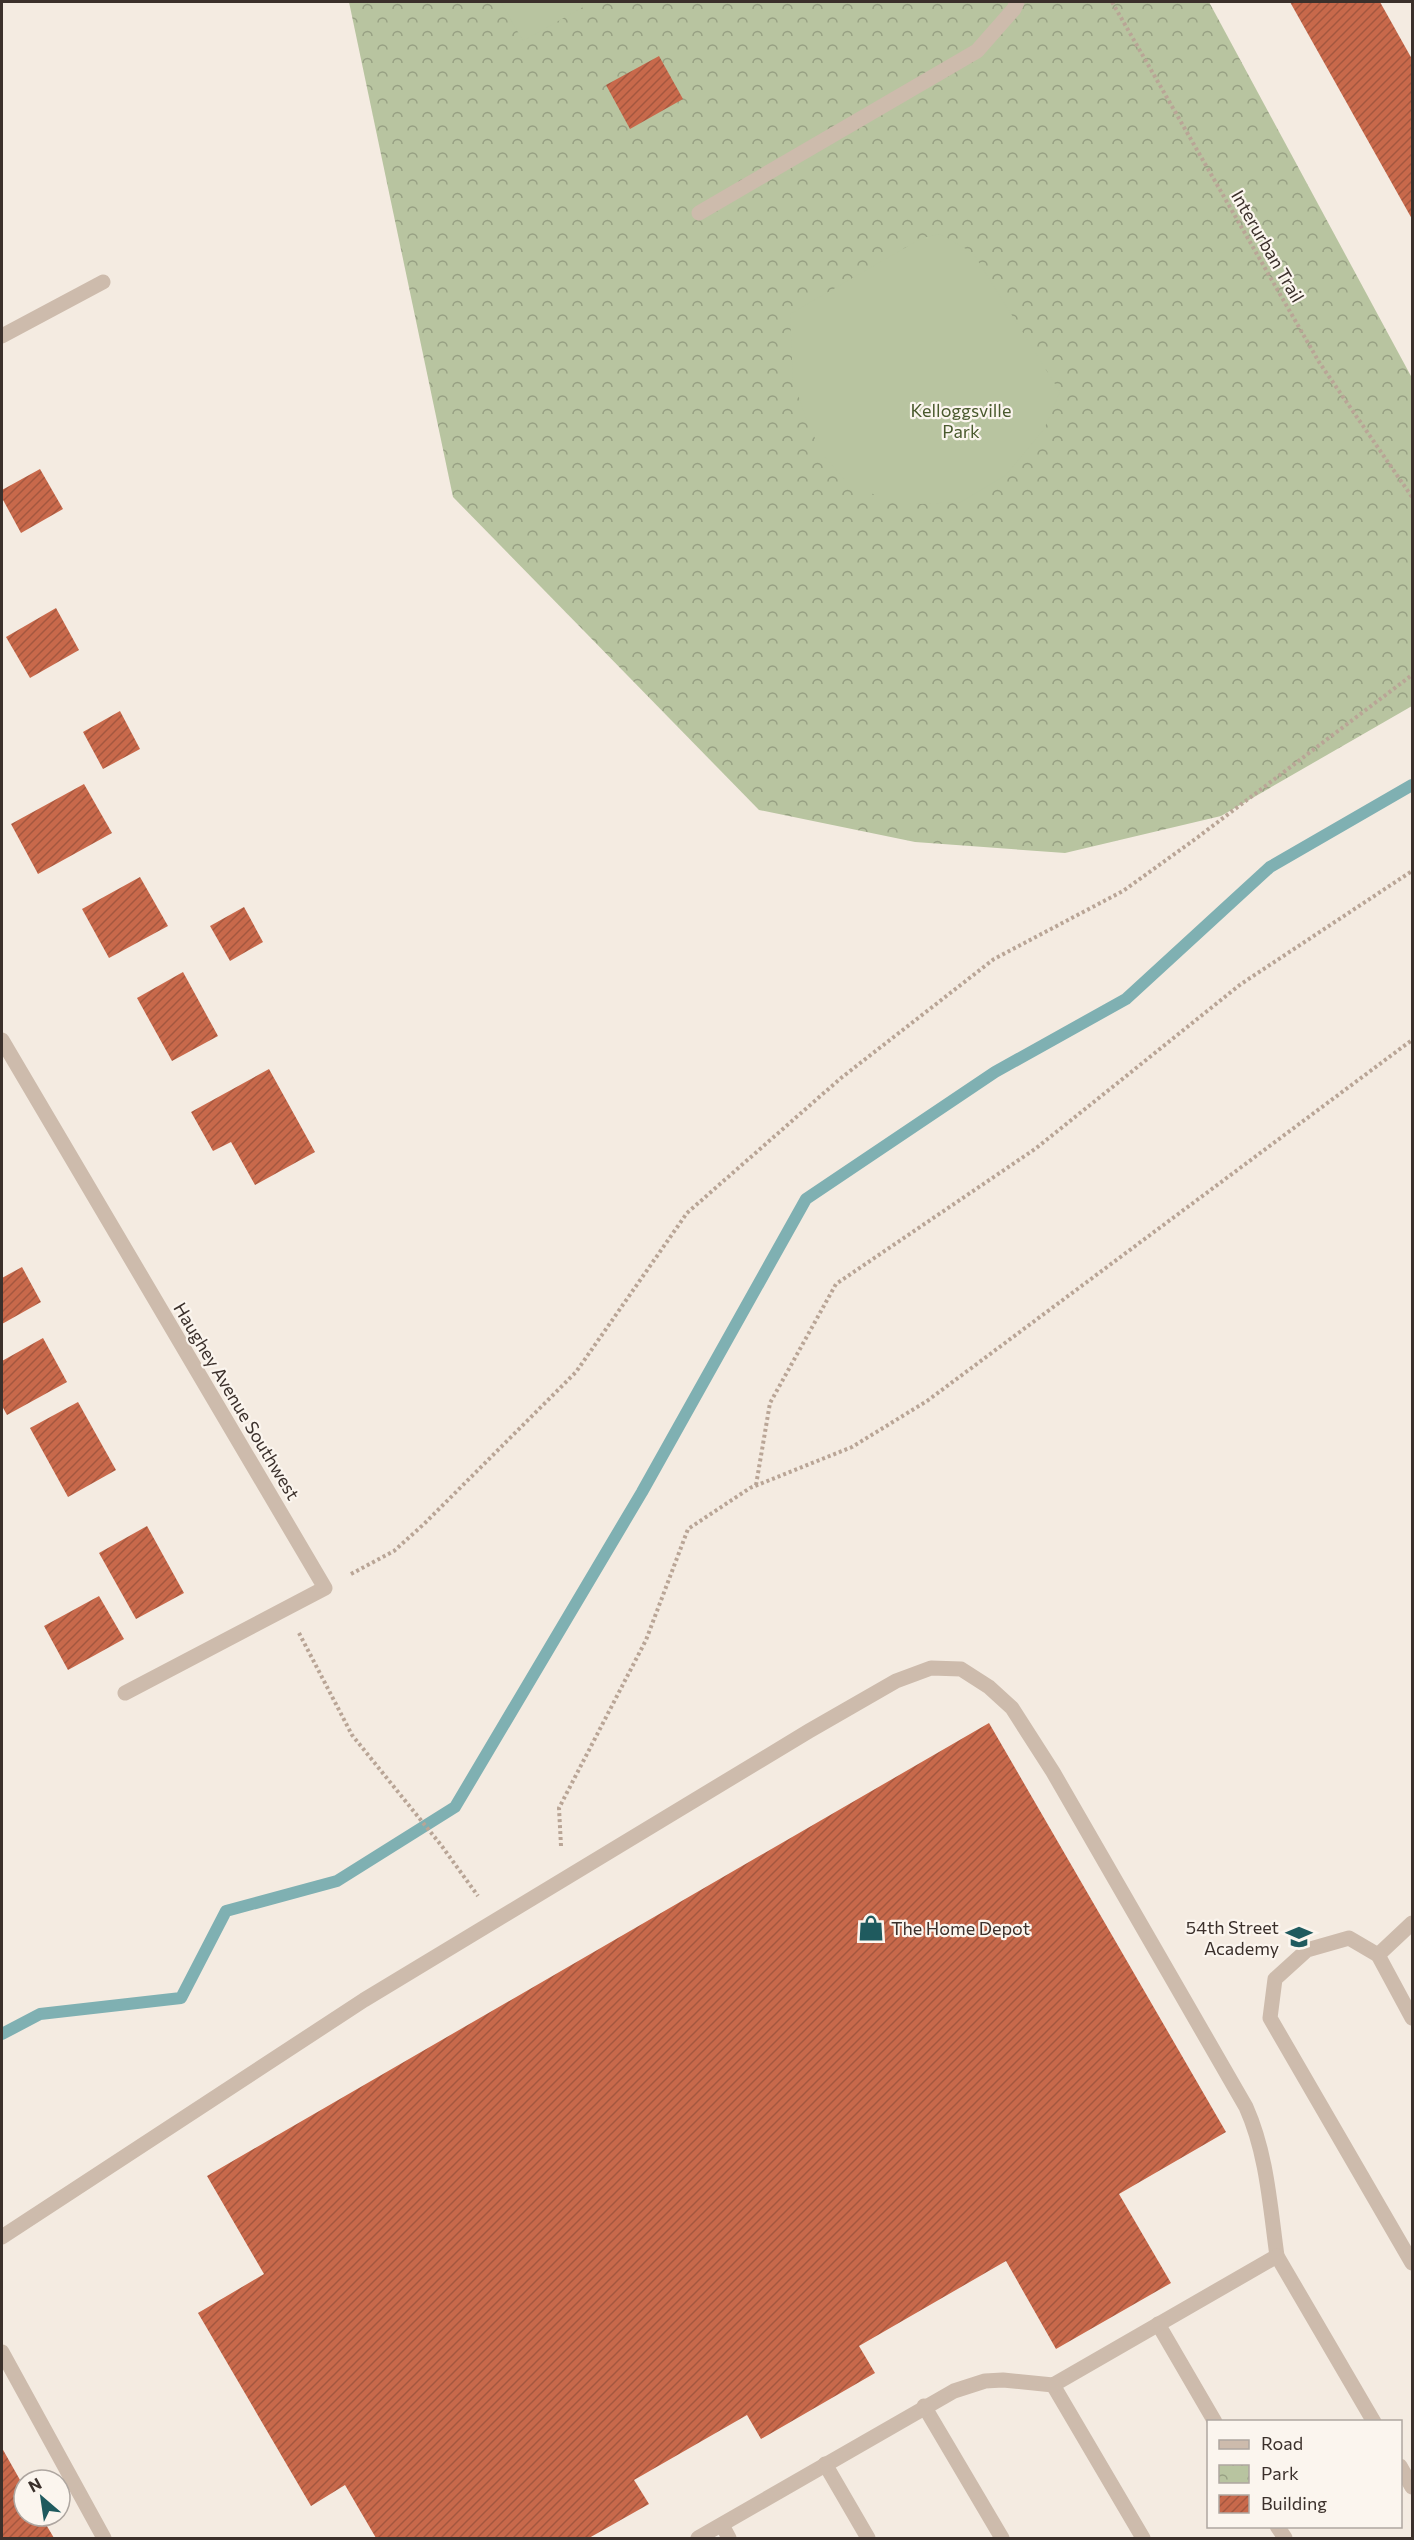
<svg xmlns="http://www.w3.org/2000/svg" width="1414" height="2540" viewBox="0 0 1414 2540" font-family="Commissioner,sans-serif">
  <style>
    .park { fill: url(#park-crowns) }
    .garden { fill: #b8c4a0 }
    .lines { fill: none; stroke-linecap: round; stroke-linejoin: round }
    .stream { stroke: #7fb0b2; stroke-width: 12 }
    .building { fill: url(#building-hatch) }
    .path { stroke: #b9a596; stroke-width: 4; stroke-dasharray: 3 3; stroke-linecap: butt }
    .service { stroke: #cdbbac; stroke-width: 15 }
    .minor { stroke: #cdbbac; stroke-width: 15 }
    .labels { text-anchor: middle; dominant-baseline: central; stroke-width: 4.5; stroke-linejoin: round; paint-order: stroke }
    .street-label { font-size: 18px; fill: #3b302b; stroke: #fbf5ee }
    .park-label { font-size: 18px; fill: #4a5a2e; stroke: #fbf5ee }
    .poi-label { font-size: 18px; fill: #3b302b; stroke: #fbf5ee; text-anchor: end }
  </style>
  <defs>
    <pattern id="park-crowns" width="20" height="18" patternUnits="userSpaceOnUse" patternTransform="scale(1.5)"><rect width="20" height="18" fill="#b8c4a0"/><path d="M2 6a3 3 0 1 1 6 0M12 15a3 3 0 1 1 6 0" fill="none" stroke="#97a083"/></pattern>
    <pattern id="building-hatch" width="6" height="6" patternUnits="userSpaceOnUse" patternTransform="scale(1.5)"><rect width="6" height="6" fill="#c8694b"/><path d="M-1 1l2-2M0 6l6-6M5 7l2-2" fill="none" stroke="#a4573f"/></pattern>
  </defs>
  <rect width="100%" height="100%" fill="#f4ebe1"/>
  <path class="park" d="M349 2H1209L1412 378V706L1221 816 1065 853 915 842 759 810 453 497Z"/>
  <g class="garden">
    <path d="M501 2H580L583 7 523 41Z"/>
    <path d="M940 234 973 253 1060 392 1044 429 1006 475 961 502 917 504 885 500 845 480 824 456 808 424 793 380 790 314 922 238Z"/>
  </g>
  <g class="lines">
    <path class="stream" d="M2 2034 40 2014 181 1998 226 1911 337 1881 455 1807 642 1492 806 1199 995 1072 1126 999 1270 867 1412 785"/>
  </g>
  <g class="building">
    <path d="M1290 2H1380L1412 59V219Z"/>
    <path d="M659 56 683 99 630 129 606 85Z"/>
    <path d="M40 469 63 509 21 533 2 498V490Z"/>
    <path d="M56 608 79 650 30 678 6 637Z"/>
    <path d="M120 711 140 749 103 769 83 732Z"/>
    <path d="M84 784 112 833 38 874 11 824Z"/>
    <path d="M140 877 168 926 109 958 82 909Z"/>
    <path d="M244 907 263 942 230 961 210 926Z"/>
    <path d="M183 972 218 1036 172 1061 137 998Z"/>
    <path d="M269 1069 315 1152 255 1185 231 1142 213 1151 191 1112Z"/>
    <path d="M22 1267 41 1302 2 1324V1278Z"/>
    <path d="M43 1338 67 1382 7 1415 2 1406V1361Z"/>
    <path d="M78 1402 116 1470 68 1497 30 1428Z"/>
    <path d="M147 1526 184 1593 136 1619 99 1553Z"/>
    <path d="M99 1596 124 1639 68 1670 44 1626Z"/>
    <path d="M989 1723 1226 2132 1119 2194 1171 2283 1056 2349 1006 2261 859 2346 875 2373 761 2439 747 2415 634 2480 649 2504 589 2538H376L345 2485 311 2506 198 2313 264 2274 207 2176Z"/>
    <path d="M2 2448 24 2487V2516H41L54 2538H2Z"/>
  </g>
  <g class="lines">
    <g class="path">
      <path d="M1112 2 1319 362 1412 497"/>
      <path d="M756 1485 770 1403 836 1284 1035 1149 1241 984 1412 871"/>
      <path d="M351 1574 394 1551 425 1523 576 1372 687 1213 841 1078 994 959 1123 891 1198 837 1412 675"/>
      <path d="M299 1633 352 1735 441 1845 478 1896"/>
      <path d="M561 1846 559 1808 646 1640 688 1529 750 1488 852 1447 927 1401 1412 1040"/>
    </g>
    <g class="service">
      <path d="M699 213 977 51 1014 9 1017 2"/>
      <path d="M2 336 103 282"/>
      <path d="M1378 1955 1412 1923"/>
      <path d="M1412 2018 1378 1955 1349 1938 1307 1950 1275 1979 1270 2018 1412 2263"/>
      <path d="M2 2237 364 2000 809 1731 896 1681 931 1668 961 1669 989 1687 1012 1708 1053 1772 1246 2107C1267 2154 1270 2206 1277 2256"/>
      <path d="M1158 2324 1215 2422"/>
      <path d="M2 2352 104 2538"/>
      <path d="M1053 2385 1143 2538"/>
      <path d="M924 2406 1002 2538"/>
      <path d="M825 2464 868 2538"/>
      <path d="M1400 2466 1412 2487"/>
      <path d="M722 2525 729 2538"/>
      <path d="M1277 2526 1285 2538"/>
      <path d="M698 2538 954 2391 985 2381 1003 2380 1053 2385 1277 2256 1374 2422"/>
    </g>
    <path class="minor" d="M2 1040 325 1588 125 1693"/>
  </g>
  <defs>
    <g id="shop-bare" transform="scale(2.07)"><path d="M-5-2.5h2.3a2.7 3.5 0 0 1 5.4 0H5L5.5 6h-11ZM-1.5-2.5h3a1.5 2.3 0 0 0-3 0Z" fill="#1f5a5e" stroke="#fbf5ee" stroke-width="2.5" paint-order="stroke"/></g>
    <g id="school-bare" transform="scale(2.07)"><path d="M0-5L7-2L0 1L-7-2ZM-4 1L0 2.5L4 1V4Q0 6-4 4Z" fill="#1f5a5e" stroke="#fbf5ee" stroke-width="2.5" paint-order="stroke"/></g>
  </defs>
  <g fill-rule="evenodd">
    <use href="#shop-bare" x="871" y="1928"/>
    <use href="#school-bare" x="1299" y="1937"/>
  </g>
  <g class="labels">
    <g class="street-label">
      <text transform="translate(1268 246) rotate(60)">Interurban Trail</text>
      <text transform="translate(237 1401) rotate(59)">Haughey Avenue Southwest</text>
    </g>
    <g class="park-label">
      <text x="961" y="410">Kelloggsville<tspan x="961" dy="21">Park</tspan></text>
    </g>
    <g class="poi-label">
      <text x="1279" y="1927">54th Street<tspan x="1279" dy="21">Academy</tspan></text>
      <text x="891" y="1928" text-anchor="start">The Home Depot</text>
    </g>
  </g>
  <rect width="1414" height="2540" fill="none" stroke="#3b302b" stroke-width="6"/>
  <rect x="1207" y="2420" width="195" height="108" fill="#fbf5ee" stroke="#aea6a0" stroke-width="1.5"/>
  <rect x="1219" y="2440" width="30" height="9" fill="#cdbbac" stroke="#aea6a0" stroke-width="1.5"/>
  <text x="1261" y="2450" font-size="18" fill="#3b302b">Road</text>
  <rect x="1219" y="2465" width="30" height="18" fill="url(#park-crowns)" stroke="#aea6a0" stroke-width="1.5"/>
  <text x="1261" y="2480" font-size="18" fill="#3b302b">Park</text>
  <rect x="1219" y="2495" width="30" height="18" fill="url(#building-hatch)" stroke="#aea6a0" stroke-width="1.5"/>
  <text x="1261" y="2510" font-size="18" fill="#3b302b">Building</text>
  <g transform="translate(42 2498) rotate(331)"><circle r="28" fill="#fbf5ee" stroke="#aea6a0" stroke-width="1.5"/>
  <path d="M0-4.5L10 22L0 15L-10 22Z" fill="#1f5a5e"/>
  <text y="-9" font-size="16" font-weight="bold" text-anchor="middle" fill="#3b302b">N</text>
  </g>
</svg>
